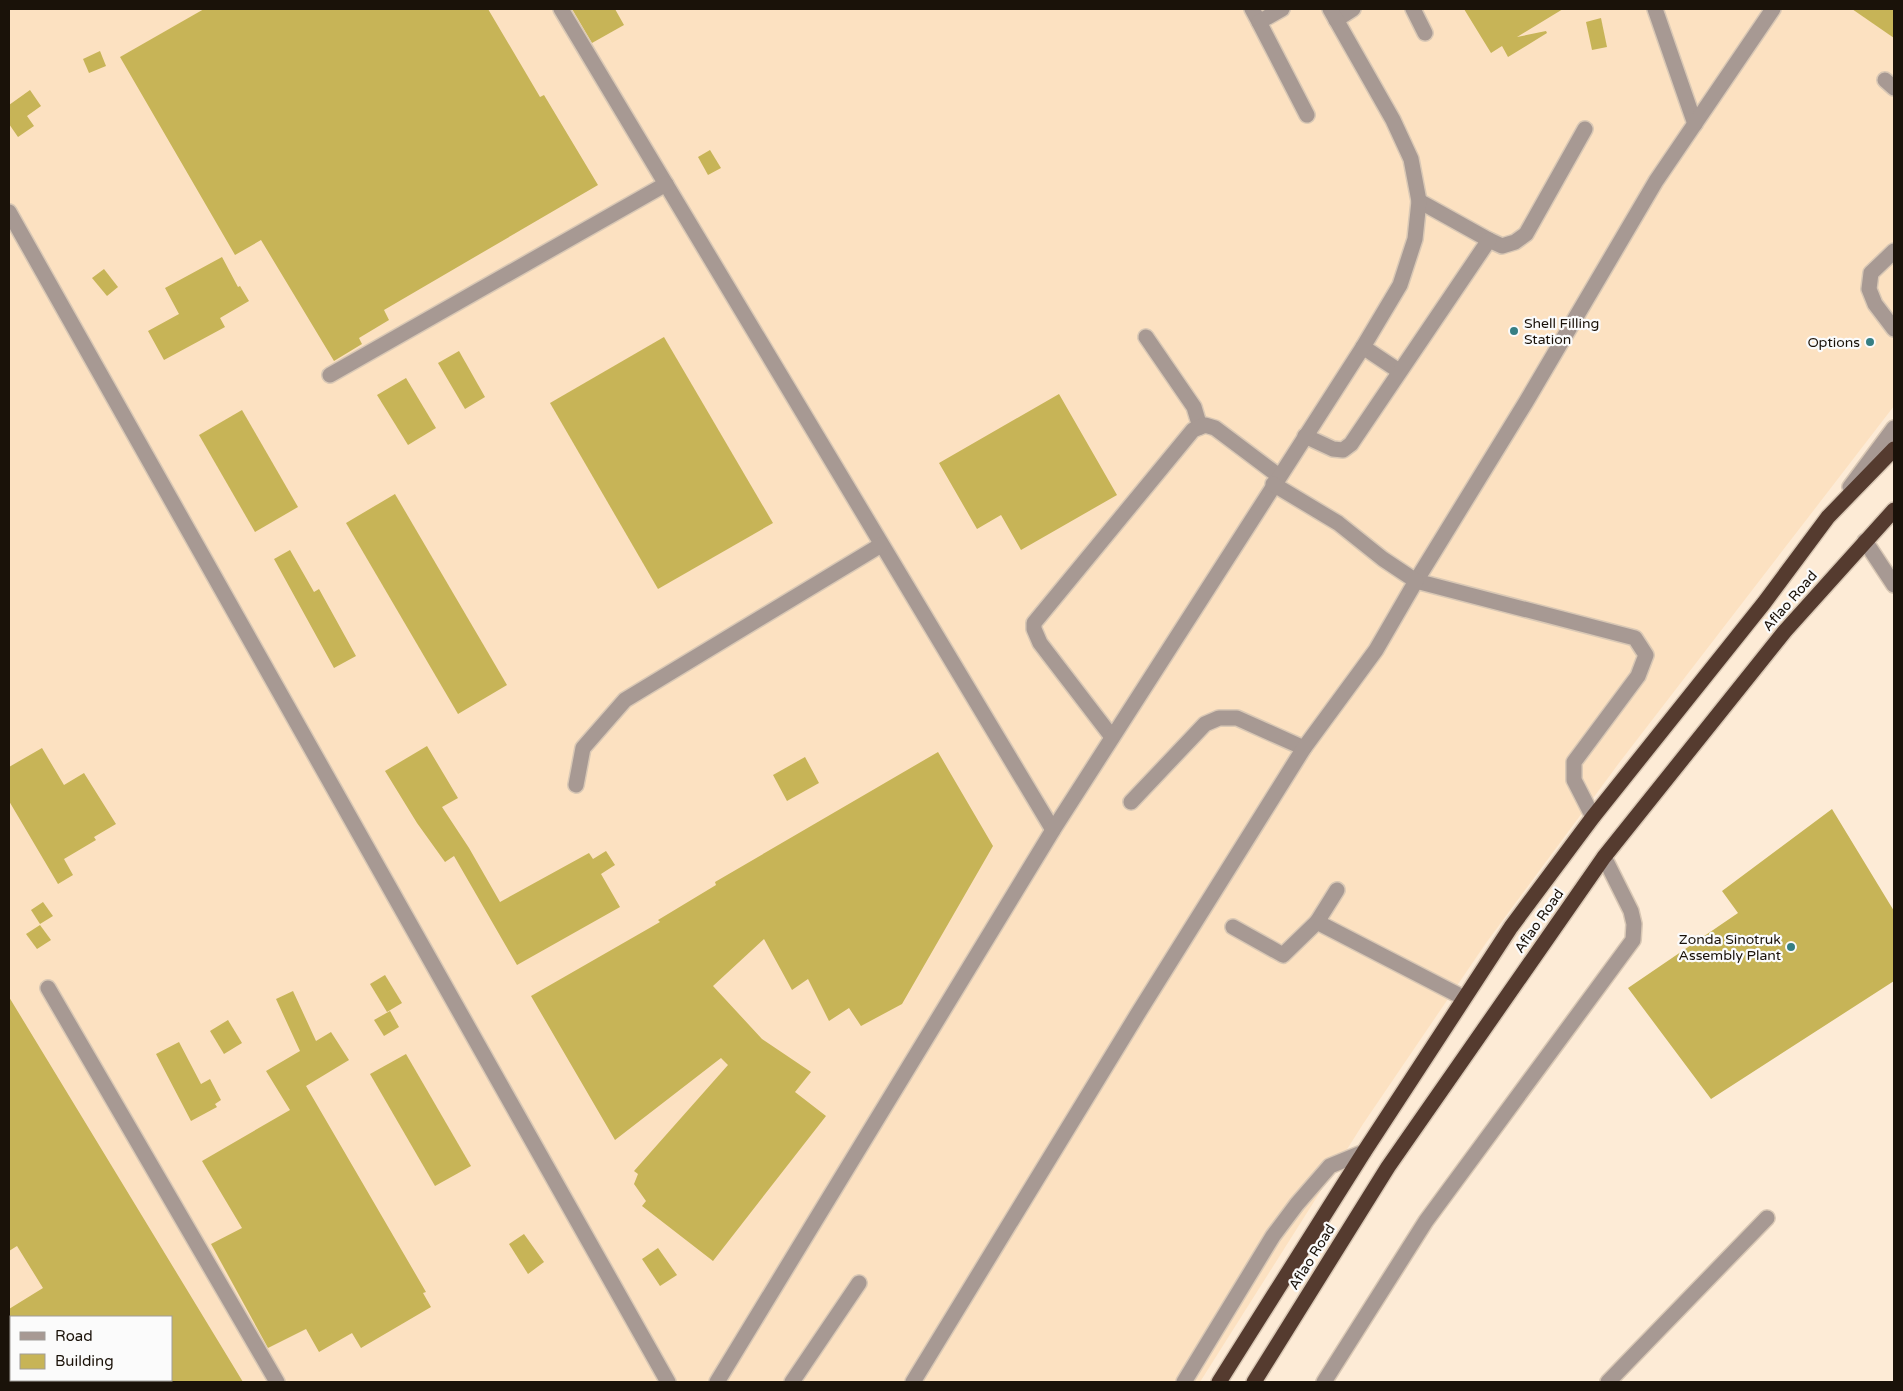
<svg xmlns="http://www.w3.org/2000/svg" width="1903" height="1391" viewBox="0 0 1903 1391" font-family="'Varela Round',sans-serif">
  <style>
    .built { fill: #fce1c1; fill-rule: evenodd }
    .building { fill: #c7b457 }
    .lines { fill: none; stroke-linecap: round; stroke-linejoin: round }
    .minor-casing { stroke: #d9c8b5; stroke-width: 18 }
    .highway-casing { stroke: #d9c8b5; stroke-width: 18 }
    .minor { stroke: #a79993; stroke-width: 15 }
    .highway { stroke: #553b2f; stroke-width: 15 }
    .poi-dot { fill: #367f84; stroke: #fbfbfb; stroke-width: 2 }
    .labels { text-anchor: middle; dominant-baseline: central; stroke-width: 4.5; stroke-linejoin: round; paint-order: stroke }
    .poi-label { font-size: 14px; fill: #1a1209; stroke: #fbfbfb; text-anchor: end }
    .street-label { font-size: 14px; fill: #1a1209; stroke: #fbfbfb }
  </style>
  <rect width="100%" height="100%" fill="#fdebd6"/>
  <path class="built" d="M9 9H1894V406L1619 763 1486 943 1363 1124 1200 1382H9ZM11 1317H171V1380H11Z"/>
  <g class="building">
    <path d="M204 9H488L540 97 544 95 598 185 384 310 389 320 359 338 362 344 334 361 261 240 235 255 120 57Z"/>
    <path d="M572 9H615L624 25 592 43Z"/>
    <path d="M1464 9H1563L1517 37 1546 31 1547 33 1508 57 1502 46 1491 53Z"/>
    <path d="M1852 9H1894V38Z"/>
    <path d="M1601 18 1607 47 1592 50 1586 22Z"/>
    <path d="M100 51 106 66 89 73 83 59Z"/>
    <path d="M30 90 41 106 27 116 34 126 18 137 9 124V105Z"/>
    <path d="M710 150 721 168 708 175 698 157Z"/>
    <path d="M222 257 238 287 240 286 249 301 220 318 225 327 164 360 148 331 179 314 165 288Z"/>
    <path d="M104 269 118 287 107 296 92 278Z"/>
    <path d="M664 337 773 523 658 589 550 403Z"/>
    <path d="M459 351 485 397 465 409 438 363Z"/>
    <path d="M406 378 436 428 408 445 377 395Z"/>
    <path d="M1059 394 1117 495 1021 550 1001 515 977 529 939 463Z"/>
    <path d="M242 410 298 507 255 532 199 435Z"/>
    <path d="M395 494 507 685 458 714 346 523Z"/>
    <path d="M290 550 314 592 319 589 356 656 334 668 274 559Z"/>
    <path d="M427 746 458 798 442 807 469 848 500 902 589 853 593 859 606 851 615 865 601 874 620 907 517 965 454 856 445 862 417 823 385 771Z"/>
    <path d="M42 748 64 785 84 773 116 824 94 837 96 840 64 859 73 875 58 884 9 801V767Z"/>
    <path d="M938 752 993 846 902 1004 861 1026 849 1008 829 1021 808 979 792 990 764 939 713 986 762 1039 811 1072 795 1092 826 1116 713 1261 642 1206 646 1201 634 1184 638 1174 634 1171 728 1065 721 1058 615 1140 531 996 660 922 658 920 716 885 715 882Z"/>
    <path d="M805 757 819 783 787 801 773 775Z"/>
    <path d="M1832 809 1894 911V981L1711 1099 1628 988 1738 913 1722 891Z"/>
    <path d="M43 902 53 916 40 924 31 910Z"/>
    <path d="M40 925 51 940 37 949 26 934Z"/>
    <path d="M385 975 402 1003 387 1012 370 984Z"/>
    <path d="M293 991 316 1041 331 1032 349 1060 306 1086 426 1292 423 1293 431 1307 361 1348 352 1333 319 1352 306 1329 268 1348 211 1244 242 1228 202 1161 290 1110 266 1071 300 1051 276 999Z"/>
    <path d="M9 997 243 1382H171V1317H9V1309L43 1288 17 1246 9 1251Z"/>
    <path d="M390 1011 399 1027 384 1036 374 1020Z"/>
    <path d="M228 1020 242 1043 224 1054 210 1031Z"/>
    <path d="M179 1042 201 1084 210 1079 221 1100 215 1104 217 1107 191 1121 156 1054Z"/>
    <path d="M406 1054 471 1166 435 1186 370 1074Z"/>
    <path d="M524 1234 544 1262 528 1274 509 1244Z"/>
    <path d="M658 1248 677 1275 660 1286 642 1259Z"/>
  </g>
  <g class="lines">
    <g class="minor-casing">
      <g id="minor">
        <path d="M561 9 1053 830"/>
        <path d="M1252 9 1259 22"/>
        <path d="M1282 9 1259 22 1307 115"/>
        <path d="M1413 9 1425 33"/>
        <path d="M1655 9 1695 124"/>
        <path d="M1336 20 1353 9"/>
        <path d="M1885 80 1894 88"/>
        <path d="M1419 201 1489 240 1502 246 1515 242 1526 234 1585 129"/>
        <path d="M9 212 668 1382"/>
        <path d="M1894 251 1871 273 1869 289 1875 304 1894 329"/>
        <path d="M1146 337 1194 407 1200 427"/>
        <path d="M1363 347 1399 371"/>
        <path d="M330 375 666 184"/>
        <path d="M1305 436 1333 449 1343 450 1351 444 1489 240"/>
        <path d="M1850 487 1894 428"/>
        <path d="M1865 541 1894 585"/>
        <path d="M1112 737 1040 643 1034 629V623L1193 430 1205 425 1215 428 1279 476"/>
        <path d="M576 785 583 748 625 700 881 545"/>
        <path d="M1131 802 1205 724 1219 718H1237L1304 748"/>
        <path d="M1593 817 1574 780V762L1638 676 1646 655 1635 638 1416 581 1526 402 1656 181 1773 9"/>
        <path d="M1317 922 1337 890"/>
        <path d="M1233 927 1283 955 1317 922 1464 998"/>
        <path d="M48 988 277 1382"/>
        <path d="M717 1382 1053 830 1363 347 1400 285 1415 239 1419 201 1411 159 1393 120 1330 9"/>
        <path d="M792 1382 859 1283"/>
        <path d="M913 1382 1137 1015 1304 748 1376 650 1416 581 1383 559 1338 523 1273 484"/>
        <path d="M1184 1382 1273 1236 1297 1204 1330 1166 1364 1152"/>
        <path d="M1324 1382 1426 1221 1633 940 1634 924 1631 911 1604 857"/>
        <path d="M1608 1382 1767 1218"/>
      </g>
    </g>
    <g class="highway-casing">
      <g id="highway">
        <path d="M1219 1382 1364 1152 1511 927 1593 817 1764 603 1828 517 1894 449"/>
        <path d="M1254 1382 1388 1167 1604 857 1785 631 1894 510"/>
      </g>
    </g>
    <use href="#minor" class="minor"/>
    <use href="#highway" class="highway"/>
  </g>
  <g class="poi-dot">
    <circle cx="1514" cy="331" r="5"/>
    <circle cx="1870" cy="342" r="5"/>
    <circle cx="1791" cy="947" r="5"/>
  </g>
  <g class="labels">
    <g class="poi-label">
      <text x="1524" y="323" text-anchor="start">Shell Filling<tspan x="1524" dy="16">Station</tspan></text>
      <text x="1860" y="342">Options</text>
      <text x="1781" y="939">Zonda Sinotruk<tspan x="1781" dy="16">Assembly Plant</tspan></text>
    </g>
    <g class="street-label">
      <text transform="translate(1790 601) rotate(-49)">Aflao Road</text>
      <text transform="translate(1539 921) rotate(-55)">Aflao Road</text>
      <text transform="translate(1312 1257) rotate(-58)">Aflao Road</text>
    </g>
  </g>
  <rect width="1903" height="1391" fill="none" stroke="#1a1209" stroke-width="20"/>
  <rect x="10" y="1316" width="162" height="65" fill="#fbfbfb" stroke="#a19e9a"/>
  <rect x="20" y="1332" width="25" height="8" fill="#a79993" stroke="#a19e9a"/>
  <text x="55" y="1341" font-size="15" fill="#1a1209">Road</text>
  <rect x="20" y="1354" width="25" height="15" fill="#c7b457" stroke="#a19e9a"/>
  <text x="55" y="1366" font-size="15" fill="#1a1209">Building</text>
</svg>
